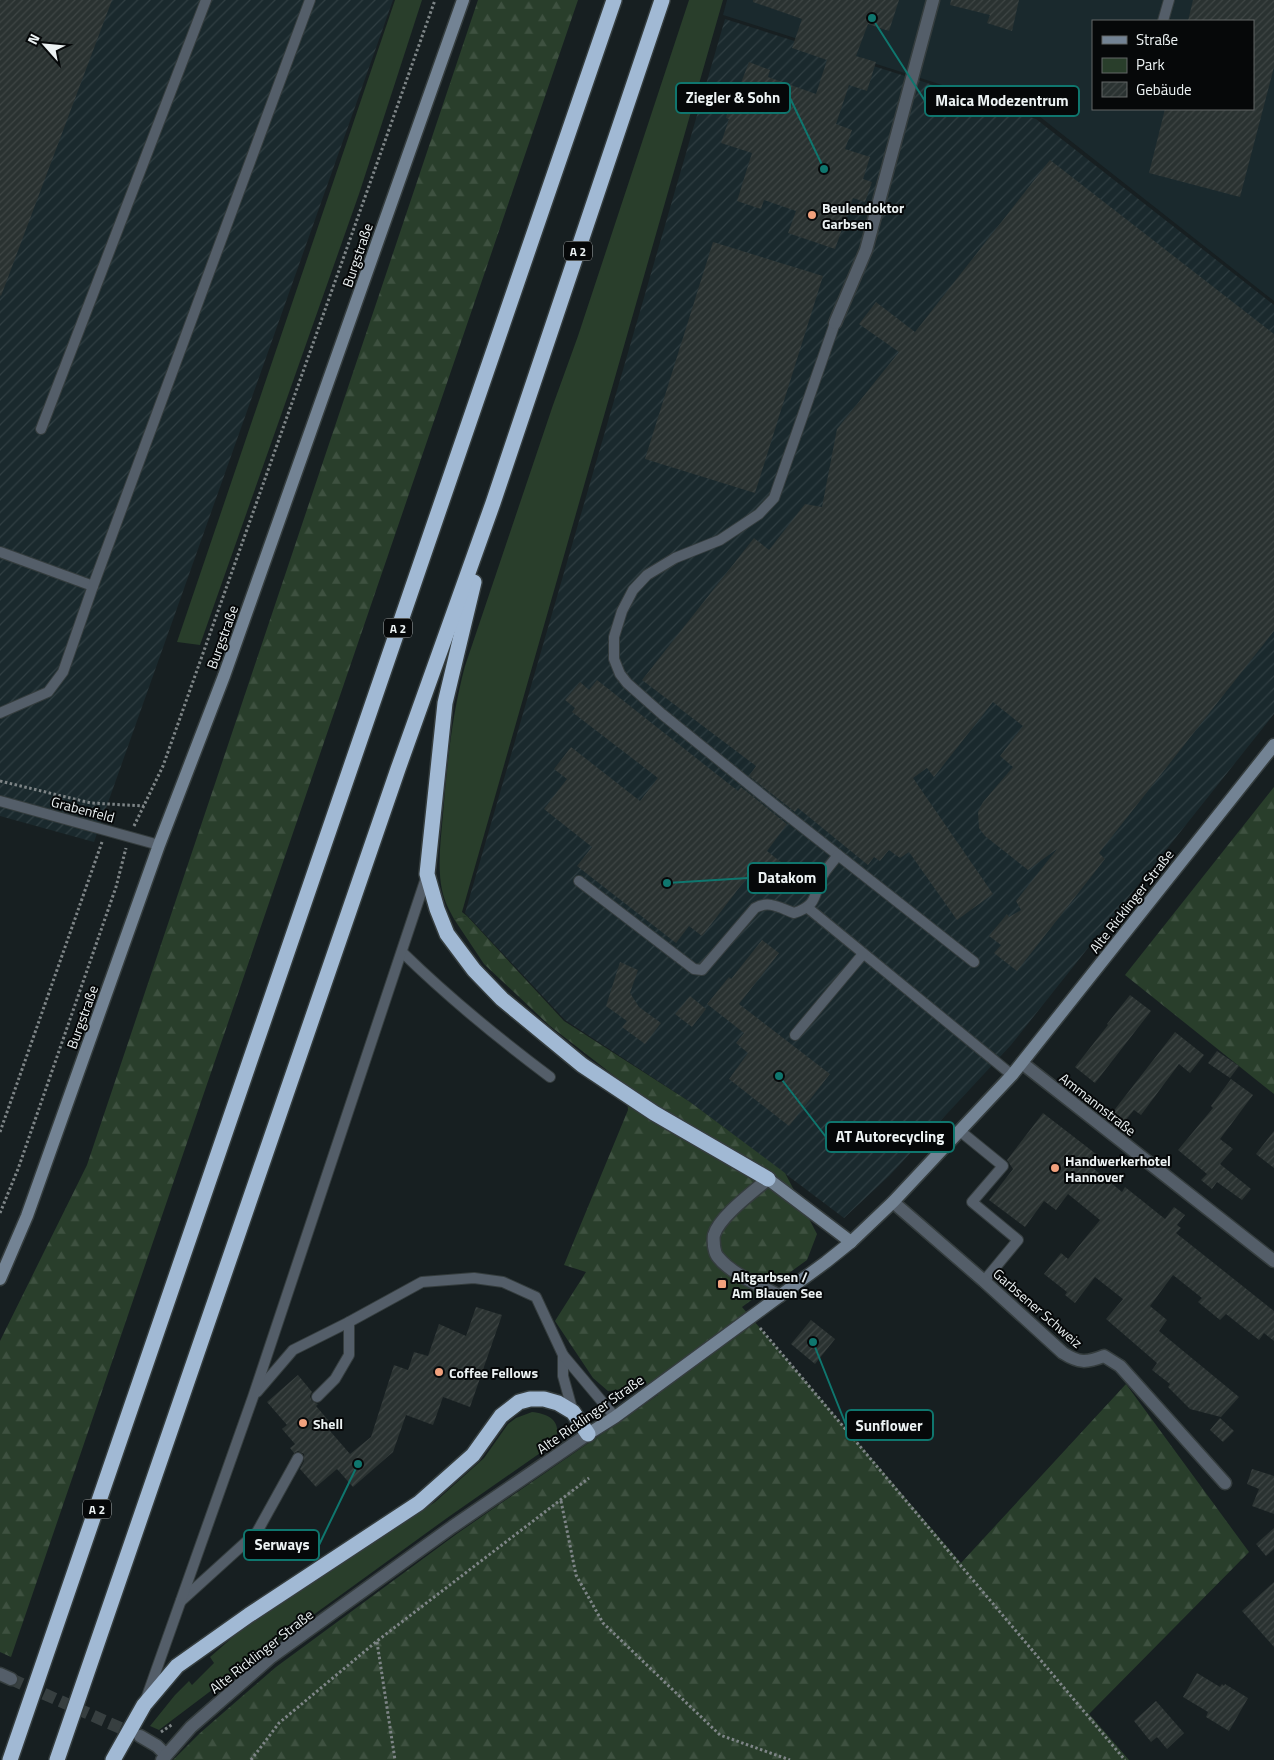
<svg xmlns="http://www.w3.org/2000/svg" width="1274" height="1760" viewBox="0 0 1274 1760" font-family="'Titillium Web',sans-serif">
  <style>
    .built { fill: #1a292d; fill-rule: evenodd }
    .industrial { fill: url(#industrial-furrows) }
    .green { fill: #293e2b }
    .forest { fill: url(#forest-firs) }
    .building { fill: url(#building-hatch) }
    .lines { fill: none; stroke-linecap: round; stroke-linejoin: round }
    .street-tunnel { stroke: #373f40; stroke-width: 12; stroke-dasharray: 12 6; stroke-linecap: butt }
    .lane-casing { stroke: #353d3e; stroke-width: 12 }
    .street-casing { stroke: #353d3e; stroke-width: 15 }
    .secondary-casing { stroke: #353d3e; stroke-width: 15 }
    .highway-casing { stroke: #353d3e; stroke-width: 18 }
    .path { stroke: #7e8587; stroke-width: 3; stroke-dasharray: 2.5 2.5; stroke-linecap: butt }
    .lane { stroke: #545e69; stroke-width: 10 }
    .street { stroke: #545e69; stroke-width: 12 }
    .secondary { stroke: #738394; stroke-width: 12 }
    .highway { stroke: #a1b9d4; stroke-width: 15 }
    .poi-dot { fill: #f1a17d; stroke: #060809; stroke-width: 2 }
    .labels { text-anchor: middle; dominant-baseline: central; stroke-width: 4; stroke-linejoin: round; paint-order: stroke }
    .shield { fill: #060809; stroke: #a7acad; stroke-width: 1 }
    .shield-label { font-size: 12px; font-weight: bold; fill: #ecf2f3 }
    .poi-label { font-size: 14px; font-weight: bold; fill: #ecf2f3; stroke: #060809; text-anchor: start }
    .street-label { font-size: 14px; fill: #ecf2f3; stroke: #060809 }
    .leader { fill: none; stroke: #0f766e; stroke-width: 2 }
    .callout-dot { fill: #0f766e; stroke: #060809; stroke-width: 2 }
    .callout { fill: #060809; stroke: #0f766e; stroke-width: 2 }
    .callout-label { font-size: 15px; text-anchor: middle; font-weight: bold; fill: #ecf2f3 }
  </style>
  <defs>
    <pattern id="industrial-furrows" width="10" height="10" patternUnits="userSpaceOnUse" patternTransform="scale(1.25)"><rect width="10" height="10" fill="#1a292d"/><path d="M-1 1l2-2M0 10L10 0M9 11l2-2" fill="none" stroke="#303e42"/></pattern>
    <pattern id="forest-firs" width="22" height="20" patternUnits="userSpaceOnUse" patternTransform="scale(1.25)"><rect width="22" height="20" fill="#293e2b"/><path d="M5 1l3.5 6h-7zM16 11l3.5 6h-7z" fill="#3e5140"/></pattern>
    <pattern id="building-hatch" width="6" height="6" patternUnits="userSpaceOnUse" patternTransform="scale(1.25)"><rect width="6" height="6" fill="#2a3231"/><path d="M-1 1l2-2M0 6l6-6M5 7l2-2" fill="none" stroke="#3f4645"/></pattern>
  </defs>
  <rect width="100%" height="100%" fill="#171f21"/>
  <path class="built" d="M727 0H1274V301L1039 116 723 15ZM1093 21H1253V109H1093Z"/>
  <g class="industrial">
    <path d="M0 0H393L94 842 0 816Z"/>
    <path d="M725 19 924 82 1036 119 1274 305V714L1011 1045 890 1175 844 1218 690 1102 565 1020 465 913Z"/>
  </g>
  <g class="green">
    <path d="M395 0H422L359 194 200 645 177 642Z"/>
    <path d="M689 0H723L462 912 467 916 454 919C449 910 444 900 442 890 437 866 441 838 443 814 447 764 452 714 465 666L553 405 578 336Z"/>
    <path d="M532 1412C552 1414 564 1424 553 1444L447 1518 265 1650 159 1730 150 1726 175 1695 189 1681 192 1685 214 1663 210 1657 250 1622 435 1502 484 1458 508 1424 516 1418Z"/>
  </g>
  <g class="forest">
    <path d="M478 0H578L11 1657 0 1652V1341L87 1165Z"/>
    <path d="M1274 787V1094L1125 975Z"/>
    <path d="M467 916 564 1021 690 1102 785 1173 817 1234 807 1260 742 1307 961 1563 1126 1384 1249 1552 1089 1714 1129 1760H173L200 1733 276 1667 458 1533 658 1395 642 1379 624 1389 608 1391 593 1378 555 1321 586 1272 564 1265 628 1110 626 1085 550 1026 484 964 454 919Z"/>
  </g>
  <g class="building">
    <path d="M0 0H112L1 296 0 295Z"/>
    <path d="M753 0H899L889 31 868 24 856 56 876 62 867 91 849 85 836 124 852 130 845 149 870 157 863 179 872 182 865 202 853 198 835 249 788 233 796 211 764 200 761 209 737 201 752 153 721 143 729 119 726 118 730 103 733 104 749 62 770 70 768 77 816 94 827 60 792 48 802 19 753 2Z"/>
    <path d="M951 0H1019L1012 31 987 23 990 15 950 5Z"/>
    <path d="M1193 0H1274V67L1240 197 1149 173 1165 109H1253V21H1188Z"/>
    <path d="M1050 160 1274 334V631L1099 853 1105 859 1017 971 994 953 1001 945 989 936 1007 914 1009 917 1021 910 1016 901 1057 849 1028 870 985 836 979 828 978 812 983 802 1013 767 1000 756 1023 726 993 702 934 777 927 768 913 778 993 894 957 920 909 852 900 858 889 850 880 861 874 857 868 865 798 808 795 812 749 776 756 766 642 680 754 538 769 550 805 504 822 507 837 429 899 352 859 324 876 302 915 332Z"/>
    <path d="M713 242 823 276 755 493 645 459Z"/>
    <path d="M597 680 738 791 741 787 787 824 767 851 787 867 789 865 802 875 791 889 782 882 781 885 756 866 702 936 689 926 676 943 577 866 592 847 544 809 567 779 554 769 571 747 640 801 658 778 572 712 575 708 565 700 580 682 589 690Z"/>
    <path d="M762 940 779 953 739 1004 830 1074 789 1126 729 1079 748 1053 736 1043 744 1033 707 1004 729 977 731 979Z"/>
    <path d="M620 962 638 970 630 993 639 1007 661 1023 645 1044 622 1027 627 1021 606 1006Z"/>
    <path d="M1130 995 1151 1011 1095 1083 1075 1067 1108 1025 1107 1024Z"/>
    <path d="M690 996 706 1009 692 1027 675 1014Z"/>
    <path d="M1175 1032 1204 1055 1190 1073 1179 1064 1141 1115 1134 1110 1124 1122 1112 1113Z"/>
    <path d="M1217 1051 1239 1066 1230 1078 1208 1063Z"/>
    <path d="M1231 1079 1253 1095 1220 1139 1233 1149 1220 1164 1251 1189 1242 1200 1217 1182 1212 1189 1201 1180 1207 1174 1178 1150 1213 1108 1211 1106Z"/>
    <path d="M1043 1113 1096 1154 1088 1164 1122 1192 1125 1187 1165 1219 1174 1207 1185 1215 1177 1225 1181 1228 1176 1233 1274 1311V1341L1264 1333 1259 1340 1226 1314 1220 1320 1198 1302 1202 1298 1173 1275 1150 1306 1167 1320 1159 1331 1239 1397 1221 1417 1190 1409 1168 1387 1170 1384 1152 1370 1157 1363 1106 1319 1123 1299 1095 1277 1075 1303 1065 1295 1067 1292 1044 1274 1061 1253 1068 1259 1100 1220 1068 1194 1056 1210 1044 1201 1025 1227 989 1200 1013 1169 1007 1160Z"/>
    <path d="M1274 1131V1168L1256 1154Z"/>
    <path d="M476 1307 502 1315 470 1407 443 1397 433 1425 406 1415 393 1452 353 1487 337 1469 316 1487 300 1469 304 1461V1454L298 1451 294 1453 290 1448 295 1444 282 1429 287 1425 267 1402 298 1375 312 1392 310 1396 312 1401 318 1404 316 1406 328 1420 324 1424 350 1454 371 1437 394 1365 408 1370 414 1352 428 1356 439 1324 466 1336Z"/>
    <path d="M811 1320 835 1339 815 1364 791 1344Z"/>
    <path d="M1220 1418 1234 1431 1223 1442 1210 1430Z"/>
    <path d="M1252 1469 1274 1476V1514L1252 1506 1259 1489 1247 1484Z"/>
    <path d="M1274 1528V1549L1266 1556 1256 1544Z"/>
    <path d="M1274 1582V1647L1242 1611Z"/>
    <path d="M1197 1673 1220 1687 1222 1684 1224 1686 1225 1684 1248 1698 1229 1731 1206 1717 1208 1712 1183 1697Z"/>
    <path d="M1156 1701 1184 1733 1167 1749 1157 1737 1151 1742 1134 1721Z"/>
  </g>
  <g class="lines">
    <path class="street-tunnel" d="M11 1679 136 1735"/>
    <g class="lane-casing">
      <g id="lane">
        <path d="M1163 21 1169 0"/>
        <path d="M835 323 774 498 759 514 720 540 675 558 647 575 633 590 622 611 614 637V659L620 674 627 683 662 714 777 807 974 962"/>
        <path d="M41 429 206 0"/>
        <path d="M0 552 93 586"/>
        <path d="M0 713 48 692 63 672 93 586 310 0"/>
        <path d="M0 801 159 845"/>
        <path d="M579 881 694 969 702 970 755 908C769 900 780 908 794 913 819 905 813 894 823 875 827 868 833 862 838 855"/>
        <path d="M808 908 1012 1075"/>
        <path d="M402 952C448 997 498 1038 550 1077"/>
        <path d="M795 1035 863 954"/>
        <path d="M960 1131 1003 1166 972 1202 1018 1240 984 1281"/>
        <path d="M563 1355V1376L573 1412"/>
        <path d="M257 1392 293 1350 349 1322 422 1282 474 1278 503 1282 536 1297 563 1355 615 1417"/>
        <path d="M317 1397 335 1379 349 1355V1322"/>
        <path d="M181 1601 257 1532 298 1458"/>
        <path d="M146 1699 253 1397 427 875"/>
      </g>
    </g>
    <g class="street-casing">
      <g id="street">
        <path d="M835 323 866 250 933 0"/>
        <path d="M1022 1063 1274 1261"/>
        <path d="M768 1179C753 1192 719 1217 714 1235 713 1238 714 1243 714 1246 715 1251 715 1254 718 1257 731 1274 761 1286 780 1296"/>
        <path d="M893 1202 984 1281 1063 1353C1079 1363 1086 1363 1104 1356L1120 1366 1225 1483"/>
        <path d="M0 1674 11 1679"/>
        <path d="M140 1736 157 1746 166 1755"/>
        <path d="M162 1760 191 1727 270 1658 452 1527 588 1434"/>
      </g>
    </g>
    <g class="secondary-casing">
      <g id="secondary">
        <path d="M768 1179 851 1242"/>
        <path d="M0 1279 27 1216 159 845 224 676 463 0"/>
        <path d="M588 1434 615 1417 826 1262 851 1242 893 1202 1012 1075 1274 745"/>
      </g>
    </g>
    <g class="highway-casing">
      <g id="highway">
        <path d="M474 582 445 703 427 874 437 909 447 934 474 970 502 999 582 1065 654 1113 768 1179"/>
        <path d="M10 1760 614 0"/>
        <path d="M57 1760 398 769 493 503 662 0"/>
        <path d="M113 1760 144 1705 177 1666 249 1615 419 1503 473 1455 501 1416 519 1402 530 1399H544L558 1403 573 1412 588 1434"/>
      </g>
    </g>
    <g class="path">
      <path d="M0 781 91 803 144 806"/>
      <path d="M134 826 163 766 435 0"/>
      <path d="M0 1132 102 842"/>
      <path d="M0 1213 18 1169 116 887 126 848"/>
      <path d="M760 1328 1125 1760"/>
      <path d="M561 1501 576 1575 603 1623 720 1735 790 1760"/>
      <path d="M377 1642 395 1760"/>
      <path d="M161 1732 173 1724"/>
      <path d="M251 1760 279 1723 377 1641 589 1478"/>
    </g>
    <use href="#lane" class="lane"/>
    <use href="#street" class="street"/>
    <use href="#secondary" class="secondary"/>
    <use href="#highway" class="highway"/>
  </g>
  <g class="poi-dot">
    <circle cx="812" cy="215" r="5"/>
    <circle cx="1055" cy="1168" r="5"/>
    <rect x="717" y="1279" width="10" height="10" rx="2.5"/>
    <circle cx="439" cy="1372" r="5"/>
    <circle cx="303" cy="1423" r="5"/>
  </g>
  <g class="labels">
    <g class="shield">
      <rect x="564" y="241.5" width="28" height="19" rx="4"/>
      <rect x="384" y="618.5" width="28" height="19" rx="4"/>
      <rect x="83" y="1499.5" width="28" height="19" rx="4"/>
    </g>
    <g class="shield-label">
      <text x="578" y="251">A 2</text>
      <text x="398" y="628">A 2</text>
      <text x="97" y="1509">A 2</text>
    </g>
    <g class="poi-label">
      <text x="822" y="207">Beulendoktor<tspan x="822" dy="16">Garbsen</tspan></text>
      <text x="1065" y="1160">Handwerkerhotel<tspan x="1065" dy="16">Hannover</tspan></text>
      <text x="732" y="1276">Altgarbsen /<tspan x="732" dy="16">Am Blauen See</tspan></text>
      <text x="449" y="1372">Coffee Fellows</text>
      <text x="313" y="1423">Shell</text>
    </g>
    <g class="street-label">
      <text transform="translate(357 255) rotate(-71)">Burgstraße</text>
      <text transform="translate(222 637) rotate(-70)">Burgstraße</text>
      <text transform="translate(83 809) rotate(15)">Grabenfeld</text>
      <text transform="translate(1131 901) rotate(-52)">Alte Ricklinger Straße</text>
      <text transform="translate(82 1017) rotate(-70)">Burgstraße</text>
      <text transform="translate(1098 1104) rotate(38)">Ammannstraße</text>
      <text transform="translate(1038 1308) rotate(41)">Garbsener Schweiz</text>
      <text transform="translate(590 1414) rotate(-35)">Alte Ricklinger Straße</text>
      <text transform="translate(261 1651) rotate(-38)">Alte Ricklinger Straße</text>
    </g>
  </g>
  <path class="leader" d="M824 169L790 98M872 18L925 101M667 883L748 878M779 1076L826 1137M813 1342L846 1425M358 1464L319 1545"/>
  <g class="callout-dot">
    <circle cx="824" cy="169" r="5"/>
    <circle cx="872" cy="18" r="5"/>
    <circle cx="667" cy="883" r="5"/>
    <circle cx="779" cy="1076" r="5"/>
    <circle cx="813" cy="1342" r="5"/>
    <circle cx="358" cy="1464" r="5"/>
  </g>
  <g class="callout">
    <rect x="676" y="83" width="114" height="30" rx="5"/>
    <rect x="925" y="86" width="154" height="30" rx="5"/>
    <rect x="748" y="863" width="78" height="30" rx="5"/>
    <rect x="826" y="1122" width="128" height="30" rx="5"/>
    <rect x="846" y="1410" width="87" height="30" rx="5"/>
    <rect x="244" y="1530" width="75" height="30" rx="5"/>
  </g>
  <g class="callout-label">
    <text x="733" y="103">Ziegler &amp; Sohn</text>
    <text x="1002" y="106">Maica Modezentrum</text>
    <text x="787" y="883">Datakom</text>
    <text x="890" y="1142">AT Autorecycling</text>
    <text x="889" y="1431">Sunflower</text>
    <text x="282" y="1550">Serways</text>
  </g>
  <rect x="1092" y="20" width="162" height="90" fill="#060809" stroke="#626667"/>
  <rect x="1102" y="36" width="25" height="8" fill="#738394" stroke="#626667"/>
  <text x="1136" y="45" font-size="15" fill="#ecf2f3">Straße</text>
  <rect x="1102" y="58" width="25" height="15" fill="#293e2b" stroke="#626667"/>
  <text x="1136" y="70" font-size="15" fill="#ecf2f3">Park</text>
  <rect x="1102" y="82" width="25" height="15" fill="url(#building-hatch)" stroke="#626667"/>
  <text x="1136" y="95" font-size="15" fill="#ecf2f3">Gebäude</text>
  <g transform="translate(45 45) rotate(297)" stroke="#060809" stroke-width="4" paint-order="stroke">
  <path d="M0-4L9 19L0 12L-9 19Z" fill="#ecf2f3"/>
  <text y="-8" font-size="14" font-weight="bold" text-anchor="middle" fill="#ecf2f3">N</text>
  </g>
</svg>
